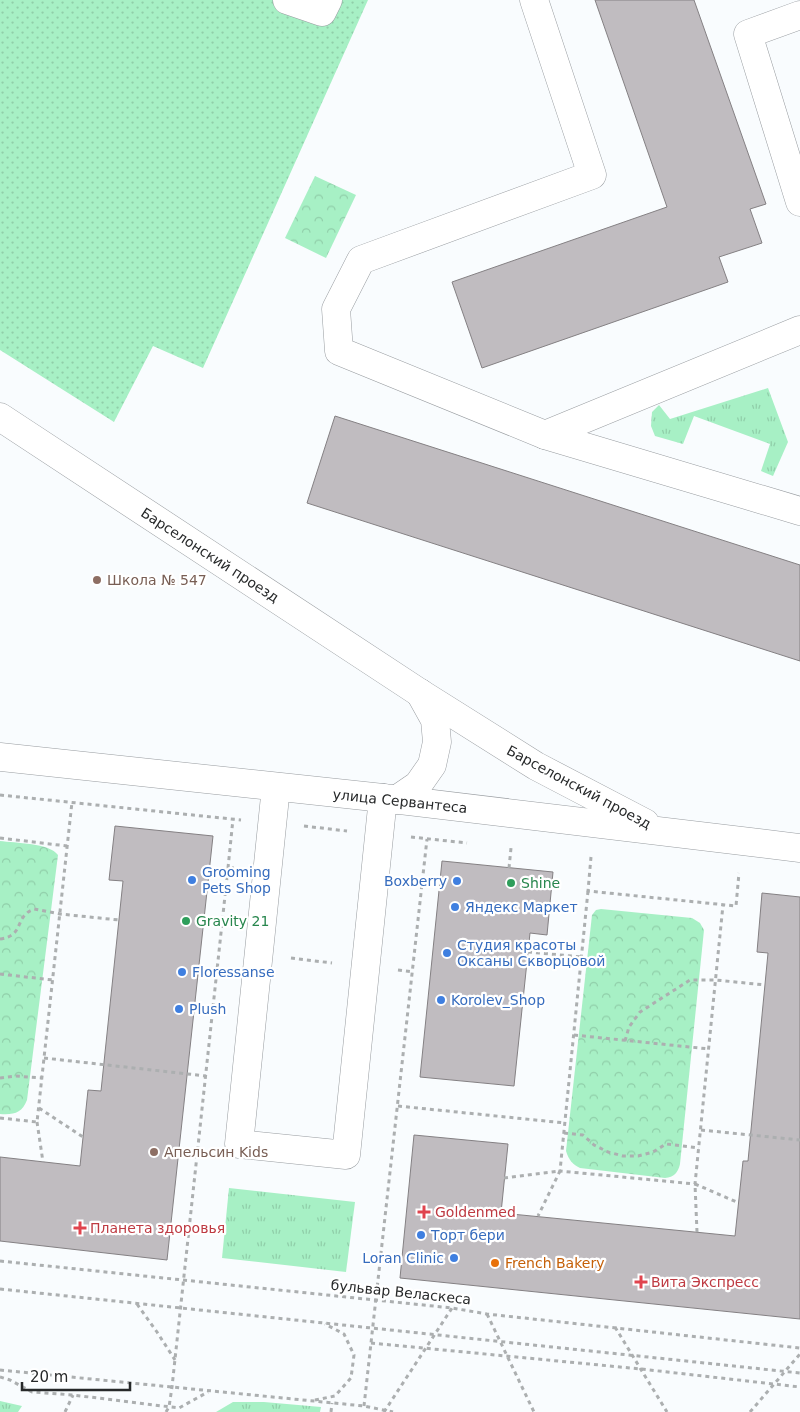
<svg xmlns="http://www.w3.org/2000/svg" width="800" height="1412" viewBox="0 0 800 1412" font-family="'DejaVu Sans',sans-serif">
  <style>
    .grass { fill: url(#grass-tufts) }
    .park { fill: url(#park-crowns) }
    .garden { fill: url(#garden-dots) }
    .building { fill: #c0bcc0; stroke: #848083 }
    .lines { fill: none; stroke-linecap: round; stroke-linejoin: round }
    .minor-casing { stroke: #989ca0; stroke-width: 29 }
    .path { stroke: #acafb0; stroke-width: 3; stroke-dasharray: 4 4; stroke-linecap: butt }
    .minor { stroke: #fff; stroke-width: 28 }
    .education-dot { fill: #8d6e63; stroke: #fff; stroke-width: 2 }
    .shop-dot { fill: #3f7fe0; stroke: #fff; stroke-width: 2 }
    .leisure-dot { fill: #2e9e5b; stroke: #fff; stroke-width: 2 }
    .health-dot { fill: #e0444e; stroke: #fff; stroke-width: 2 }
    .food-dot { fill: #e8710a; stroke: #fff; stroke-width: 2 }
    .labels { text-anchor: middle; dominant-baseline: central; stroke-width: 4.5; stroke-linejoin: round; paint-order: stroke }
    .street-label { font-size: 14px; fill: #27292a; stroke: #fff }
    .education-label { font-size: 14px; fill: #785e54; stroke: #fff; text-anchor: start }
    .shop-label { font-size: 14px; fill: #366cbe; stroke: #fff; text-anchor: start }
    .leisure-label { font-size: 14px; fill: #27864d; stroke: #fff; text-anchor: start }
    .health-label { font-size: 14px; fill: #be3a42; stroke: #fff; text-anchor: start }
    .food-label { font-size: 14px; fill: #c56008; stroke: #fff; text-anchor: start }
  </style>
  <defs>
    <pattern id="grass-tufts" width="24" height="20" patternUnits="userSpaceOnUse" patternTransform="scale(1.25)"><rect width="24" height="20" fill="#a7f0c5"/><path d="M3 7l-1-3M5 7V3M7 7l1-3M15 17l-1-3M17 17v-4M19 17l1-3" fill="none" stroke="#90cea9"/></pattern>
    <pattern id="park-crowns" width="20" height="18" patternUnits="userSpaceOnUse" patternTransform="scale(1.25)"><rect width="20" height="18" fill="#a7f0c5"/><path d="M2 6a3 3 0 1 1 6 0M12 15a3 3 0 1 1 6 0" fill="none" stroke="#90cea9"/></pattern>
    <pattern id="garden-dots" width="8" height="8" patternUnits="userSpaceOnUse" patternTransform="scale(1.25)"><rect width="8" height="8" fill="#a7f0c5"/><path d="M2 2h.1M6 6h.1" fill="none" stroke="#90cea9" stroke-width="1.8" stroke-linecap="round"/></pattern>
  </defs>
  <rect width="100%" height="100%" fill="#f9fcfe"/>
  <g class="grass">
    <path d="M768 388 788 442 773 476 761 471 770 444 694 416 683 444 655 436 651 426 652 412 659 405 670 419Z"/>
    <path d="M229 1188 355 1202 346 1272 222 1258Z"/>
    <path d="M0 1401 22 1406 18 1412H0Z"/>
    <path d="M233 1402H264L321 1407 320 1412H216Z"/>
  </g>
  <g class="park">
    <path d="M315 176 356 195 326 258 285 238Z"/>
    <path d="M0 841C15 843 50 843 58 855L27 1100C22 1113 14 1115 0 1114Z"/>
    <path d="M601 909 692 918 700 923 704 930 680 1164C678 1173 674 1177 665 1178L580 1168C572 1164 569 1160 566 1151L592 915 596 910Z"/>
  </g>
  <path class="garden" d="M0 0H368L203 368 153 346 114 422 0 350Z"/>
  <g class="building">
    <path d="M595 0H694L766 204 750 209 762 243 719 257 728 282 482 368 452 282 667 207Z"/>
    <path d="M335 416 800 565V661L307 503Z"/>
    <path d="M115 826 213 836 167 1260 0 1241V1157L80 1166 88 1090 101 1091 123 881 109 880Z"/>
    <path d="M442 861 553 872 547 935 530 933 514 1086 420 1077Z"/>
    <path d="M762 893 800 897V1319L400 1278 414 1135 508 1144 501 1213 735 1236 743 1161H748L768 953 757 952Z"/>
  </g>
  <g class="lines">
    <g class="minor-casing">
      <g id="minor">
        <path d="M287 0 322 12 328 0"/>
        <path d="M534 0 592 175 361 260 336 309 339 351 545 435 800 511"/>
        <path d="M800 15 748 34 800 202"/>
        <path d="M0 417 420 693 536 766 645 823"/>
        <path d="M545 435 800 330"/>
        <path d="M0 757 383 798 800 848"/>
        <path d="M276 787 239 1144 346 1155 383 798"/>
        <path d="M396 800 418 785 432 765 437 742 435 720 420 693"/>
      </g>
    </g>
    <g class="path">
      <path d="M0 795 241 820"/>
      <path d="M304 826 347 831"/>
      <path d="M411 837 467 843"/>
      <path d="M0 838 67 846"/>
      <path d="M591 857 588 891 736 906 739 873"/>
      <path d="M228 868 233 819"/>
      <path d="M509 868 511 848"/>
      <path d="M588 891 560 1171 695 1184 723 905"/>
      <path d="M0 939C22 936 16 922 27 913 29 911 32 910 34 909L60 914 119 920"/>
      <path d="M528 952 582 957"/>
      <path d="M291 958 332 963"/>
      <path d="M398 970 413 972"/>
      <path d="M0 974 53 980"/>
      <path d="M574 1035 709 1049"/>
      <path d="M625 1041 629 1027 640 1012 690 980H716L765 985"/>
      <path d="M44 1058 206 1076"/>
      <path d="M0 1078 15 1076 42 1078"/>
      <path d="M398 1106 565 1123"/>
      <path d="M39 1108 83 1137"/>
      <path d="M0 1118 37 1122 72 802"/>
      <path d="M37 1122 43 1162"/>
      <path d="M701 1130 800 1140"/>
      <path d="M564 1133 583 1135 594 1145 608 1152 623 1156H638L653 1152 666 1144 699 1148"/>
      <path d="M504 1178 560 1171 538 1216"/>
      <path d="M697 1232 695 1184 739 1203"/>
      <path d="M0 1261 452 1308 487 1314 800 1348"/>
      <path d="M0 1289 800 1373"/>
      <path d="M137 1304 157 1332 175 1360"/>
      <path d="M487 1314 534 1412"/>
      <path d="M615 1327 667 1412"/>
      <path d="M371 1343 641 1369 800 1387"/>
      <path d="M0 1370 364 1406 393 1412"/>
      <path d="M0 1377 10 1380 32 1392 73 1395 179 1408 208 1392"/>
      <path d="M315 1400 335 1396 351 1378 354 1355 344 1334 325 1324"/>
      <path d="M364 1406 427 839"/>
      <path d="M65 1412 73 1395"/>
      <path d="M166 1412 169 1407 172 1387 228 868H234"/>
      <path d="M331 1412 332 1403"/>
      <path d="M384 1412 452 1308"/>
      <path d="M750 1412 800 1354"/>
    </g>
    <use href="#minor" class="minor"/>
  </g>
  <g class="education-dot">
    <circle cx="97" cy="580" r="5"/>
    <circle cx="154" cy="1152" r="5"/>
  </g>
  <g class="shop-dot">
    <circle cx="192" cy="880" r="5"/>
    <circle cx="457" cy="881" r="5"/>
    <circle cx="455" cy="907" r="5"/>
    <circle cx="447" cy="953" r="5"/>
    <circle cx="182" cy="972" r="5"/>
    <circle cx="441" cy="1000" r="5"/>
    <circle cx="179" cy="1009" r="5"/>
    <circle cx="421" cy="1235" r="5"/>
    <circle cx="454" cy="1258" r="5"/>
  </g>
  <g class="leisure-dot">
    <circle cx="511" cy="883" r="5"/>
    <circle cx="186" cy="921" r="5"/>
  </g>
  <g class="health-dot">
    <path d="M421.5 1204.5h5v5h5v5h-5v5h-5v-5h-5v-5h5z"/>
    <path d="M77.5 1220.5h5v5h5v5h-5v5h-5v-5h-5v-5h5z"/>
    <path d="M638.5 1274.5h5v5h5v5h-5v5h-5v-5h-5v-5h5z"/>
  </g>
  <circle class="food-dot" cx="495" cy="1263" r="5"/>
  <g class="labels">
    <g class="street-label">
      <text transform="translate(210 555) rotate(33)">Барселонский проезд</text>
      <text transform="translate(579 787) rotate(28)">Барселонский проезд</text>
      <text transform="translate(400 801) rotate(6)">улица Сервантеса</text>
      <text transform="translate(401 1292) rotate(6)">бульвар Веласкеса</text>
    </g>
    <g class="education-label">
      <text x="107" y="580">Школа № 547</text>
      <text x="164" y="1152">Апельсин Kids</text>
    </g>
    <g class="shop-label">
      <text x="202" y="872">Grooming<tspan x="202" dy="16">Pets Shop</tspan></text>
      <text x="447" y="881" text-anchor="end">Boxberry</text>
      <text x="465" y="907">Яндекс Маркет</text>
      <text x="457" y="945">Студия красоты<tspan x="457" dy="16">Оксаны Скворцовой</tspan></text>
      <text x="192" y="972">Floressanse</text>
      <text x="451" y="1000">Korolev_Shop</text>
      <text x="189" y="1009">Plush</text>
      <text x="431" y="1235">Торт бери</text>
      <text x="444" y="1258" text-anchor="end">Loran Clinic</text>
    </g>
    <g class="leisure-label">
      <text x="521" y="883">Shine</text>
      <text x="196" y="921">Gravity 21</text>
    </g>
    <g class="health-label">
      <text x="435" y="1212">Goldenmed</text>
      <text x="90" y="1228">Планета здоровья</text>
      <text x="651" y="1282">Вита Экспресс</text>
    </g>
    <g class="food-label">
      <text x="505" y="1263">French Bakery</text>
    </g>
  </g>
  <path d="M22 1382v8h108v-8" fill="none" stroke="#27292a" stroke-width="2.5"/>
  <text x="30" y="1382" font-size="15" fill="#27292a" stroke="#ffffff" stroke-width="4" paint-order="stroke">20 m</text>
</svg>
